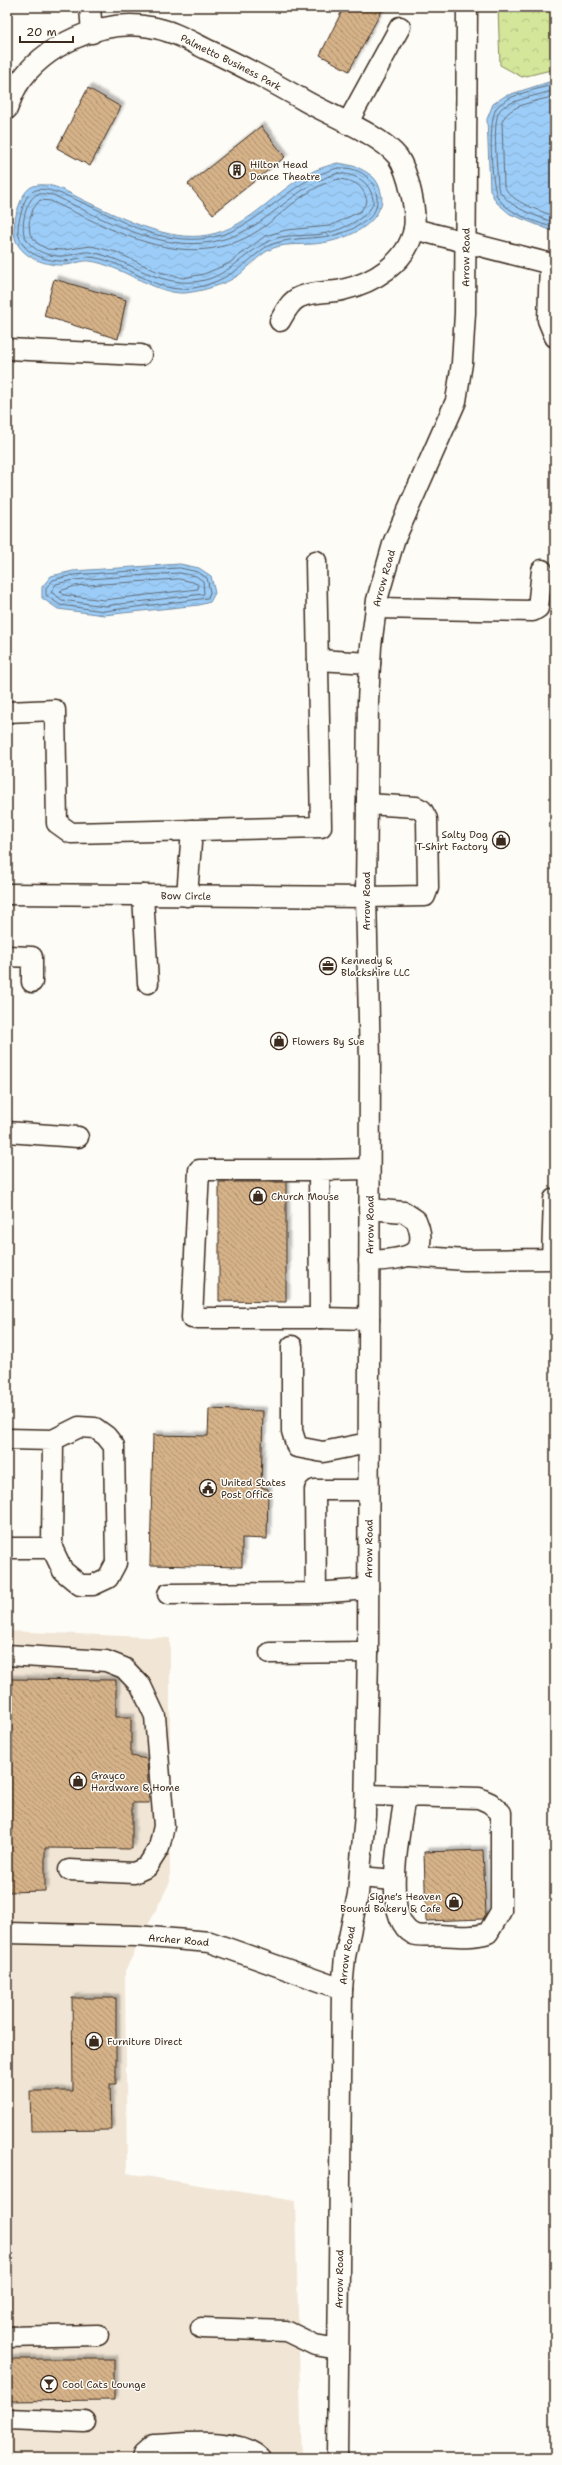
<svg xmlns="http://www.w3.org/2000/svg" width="562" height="2465" viewBox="0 0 562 2465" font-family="'Shantell Sans',sans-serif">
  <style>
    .built { fill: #f1e6d6 }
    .forest { fill: url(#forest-crowns); stroke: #87885c }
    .water { fill: url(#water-waves); stroke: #758ca1 }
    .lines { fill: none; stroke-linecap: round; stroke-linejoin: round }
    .shore { stroke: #626b75; stroke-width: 1 }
    .building { fill: url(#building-back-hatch); stroke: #3b2a1e; filter: url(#shadow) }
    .minor-casing { stroke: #3b2a1e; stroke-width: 23 }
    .minor { stroke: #fdfcf7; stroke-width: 20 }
    .labels { text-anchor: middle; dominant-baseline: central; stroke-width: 3; stroke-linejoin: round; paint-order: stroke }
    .street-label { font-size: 10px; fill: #3b2a1e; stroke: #fdfcf7 }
    .poi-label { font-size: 10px; fill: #3b2a1e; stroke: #fdfcf7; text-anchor: start }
  </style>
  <defs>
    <pattern id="forest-crowns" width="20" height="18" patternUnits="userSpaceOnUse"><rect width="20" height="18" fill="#d3e69a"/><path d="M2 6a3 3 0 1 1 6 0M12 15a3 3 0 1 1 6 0" fill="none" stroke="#b6c584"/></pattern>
    <pattern id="water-waves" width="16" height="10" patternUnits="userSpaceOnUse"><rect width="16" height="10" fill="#9ccdf8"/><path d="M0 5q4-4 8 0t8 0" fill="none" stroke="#87b0d4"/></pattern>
    <pattern id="building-back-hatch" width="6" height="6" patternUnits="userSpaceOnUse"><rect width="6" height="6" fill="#d5b288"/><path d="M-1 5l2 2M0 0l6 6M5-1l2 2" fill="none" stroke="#ae916f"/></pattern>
    <filter id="shadow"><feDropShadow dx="3.5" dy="-3.5" stdDeviation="1" flood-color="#0004"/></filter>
  </defs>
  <rect width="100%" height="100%" fill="#fdfcf7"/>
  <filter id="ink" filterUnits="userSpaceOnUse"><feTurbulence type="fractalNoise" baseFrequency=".025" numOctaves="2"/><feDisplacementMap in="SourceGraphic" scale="8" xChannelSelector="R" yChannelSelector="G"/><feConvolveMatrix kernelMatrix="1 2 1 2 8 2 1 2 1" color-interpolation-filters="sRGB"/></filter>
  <g filter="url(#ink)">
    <path class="built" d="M7 1631 170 1638V1882L125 1971 127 2173 295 2201 302 2458H7Z"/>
    <path class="forest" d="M498 7H555V69L522 77 500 65Z"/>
    <g class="water">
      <path d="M555 80V232L510 214 496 202 490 190 487 119 493 104 505 96Z"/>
      <path d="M337 163C352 165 361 167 373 177 379 182 384 198 381 205 372 231 338 242 313 244 298 245 282 243 269 250 258 256 249 267 239 275 224 285 203 291 185 293 157 295 120 265 90 261 81 260 73 265 64 265 47 266 23 258 16 241 12 232 15 219 17 211 21 200 25 186 38 185 54 183 69 193 83 200 118 216 168 243 208 235 252 227 277 187 316 170 323 167 331 165 337 163Z"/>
      <path d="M180 564 199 568 211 576 215 593 210 602 199 605 104 615 58 609 42 598V587L51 576 73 571Z"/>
    </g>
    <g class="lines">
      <g class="shore">
        <path d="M555 84C537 90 512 93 498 106 487 115 491 187 498 198 509 214 538 223 555 228"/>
        <path d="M555 90C543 94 507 101 500 110 491 122 498 172 498 188 509 209 535 215 555 223"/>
        <path d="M555 96C539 101 508 104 502 122L504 186C513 204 538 209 555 217"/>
        <path d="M338 168C344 168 350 168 355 170 376 176 386 206 367 220 332 246 305 232 270 245 261 249 253 258 246 263 229 277 207 288 184 289 152 291 121 258 88 257 80 257 71 261 63 261 47 261 26 255 20 239 16 230 19 219 22 210 24 202 27 193 36 190 53 183 120 223 142 230 152 234 164 237 175 238 253 249 274 184 338 168Z"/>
        <path d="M338 173C356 175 369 180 373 199 376 214 343 229 331 232 317 236 303 235 289 236 255 238 237 272 205 280 161 291 131 259 90 252 81 251 72 256 63 256 49 257 32 251 25 237 20 227 26 198 38 194 42 193 49 195 53 195 120 227 190 271 261 221 287 203 307 182 338 173Z"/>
        <path d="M339 179C355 181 363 185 367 201L361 211 330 226 286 230 265 236 228 264 204 274 183 278 156 271 116 252 91 246 63 250 47 249 37 243 30 234 29 223 33 209 40 200 51 201C119 233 194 278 265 226 289 208 309 186 339 179Z"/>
        <path d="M180 568 198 572 207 578 210 592 208 598 104 611 60 605 46 595V588L53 580 73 575Z"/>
        <path d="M180 573 196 576 203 581 204 594 104 606 62 600 51 592 56 584 74 580Z"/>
        <path d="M179 579 193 582 198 585V589L104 600 64 595 60 591 75 586Z"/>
      </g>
    </g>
    <g class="building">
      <path d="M344 7H384L349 71 320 55Z"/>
      <path d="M88 88 121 107 90 166 57 148Z"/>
      <path d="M261 126 285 157 213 214 188 184Z"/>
      <path d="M54 279 126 300 118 339 44 316Z"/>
      <path d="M219 1182H286V1302L219 1301Z"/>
      <path d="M209 1409 263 1411 261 1487 268 1489 267 1539 242 1538V1567L150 1565 153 1435 208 1436Z"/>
      <path d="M7 1679 116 1680V1717H131V1756L147 1759 149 1803H132V1849L45 1848V1891L7 1892Z"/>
      <path d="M483 1850 486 1914 483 1919 426 1921 424 1852Z"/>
      <path d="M72 1998H116V2084H110L111 2130 31 2131 30 2091H73Z"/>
      <path d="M7 2359H114V2400L7 2401Z"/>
    </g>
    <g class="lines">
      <g class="minor-casing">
        <g id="minor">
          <path d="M90 7 92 33"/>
          <path id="s1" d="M7 109C10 101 13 93 17 86 43 45 103 18 150 27 171 30 188 40 206 49 241 65 274 83 307 102 332 116 381 135 398 157 408 172 417 211 414 229 407 263 373 283 342 290 328 293 314 291 300 297 290 301 285 312 280 321"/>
          <path d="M347 124 400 27"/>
          <path d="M414 229 555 265"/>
          <path d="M550 263 548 320 555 337"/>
          <path d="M7 349 141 355"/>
          <path d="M376 608 533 611 538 608 542 570"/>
          <path d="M318 660 370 663"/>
          <path d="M7 712 55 710 57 823 71 833 321 827 316 561"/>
          <path id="s2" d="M7 894 366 897 425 896 428 888 427 819 422 810 416 807 367 804"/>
          <path d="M143 895 148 983"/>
          <path d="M187 896 192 830"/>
          <path d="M7 956 32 957V982"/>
          <path d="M7 1132 78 1137"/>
          <path d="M319 1170H199L192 1318H320"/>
          <path d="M410 1256 465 1260 552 1259 554 1199"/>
          <path d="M369 1261C397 1259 433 1260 416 1220L404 1212 369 1209"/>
          <path d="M369 1319 320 1318 319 1170 369 1169"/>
          <path d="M292 1346V1431L297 1447 323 1452 368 1443"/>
          <path d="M7 1439 53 1440 79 1427 95 1428 106 1436 114 1446 116 1563 108 1578 93 1585H80L63 1571 52 1548 53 1440"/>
          <path d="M7 1548H52"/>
          <path d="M316 1593 368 1589"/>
          <path d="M168 1594 316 1593 315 1490H368"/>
          <path d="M270 1653 368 1652"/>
          <path d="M7 1655 106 1661 124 1668 141 1686 155 1716 164 1826 159 1848 147 1867 134 1873 69 1870"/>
          <path d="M366 1795 479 1798 490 1803 501 1813V1911L488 1933C472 1938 457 1936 440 1935 432 1935 419 1937 413 1934 380 1917 401 1826 405 1796"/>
          <path d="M360 1877 394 1880"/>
          <path id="s3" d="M7 1933 137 1936 210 1942 342 1989"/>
          <path d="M201 2328 286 2331 315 2345 338 2349"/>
          <path d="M7 2337 98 2335"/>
          <path d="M7 2419 85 2422"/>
          <path d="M142 2458 143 2454 153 2445C183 2444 237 2436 260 2458"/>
          <path id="s4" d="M337 2458 342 1989 345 1957 358 1894 365 1815 368 1652 370 1061 366 897 368 701 371 646 377 600 394 541 456 401 462 363 465 313 467 7"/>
        </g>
      </g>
      <use href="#minor" class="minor"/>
    </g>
  </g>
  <defs>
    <g id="building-ring" transform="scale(0.9)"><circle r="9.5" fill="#fdfcf7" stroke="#3b2a1e" stroke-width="1.5"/><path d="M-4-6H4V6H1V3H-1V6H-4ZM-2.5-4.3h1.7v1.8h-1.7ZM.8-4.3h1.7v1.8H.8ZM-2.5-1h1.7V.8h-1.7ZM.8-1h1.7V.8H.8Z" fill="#3b2a1e"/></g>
    <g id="shop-ring" transform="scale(0.9)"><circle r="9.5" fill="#fdfcf7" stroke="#3b2a1e" stroke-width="1.5"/><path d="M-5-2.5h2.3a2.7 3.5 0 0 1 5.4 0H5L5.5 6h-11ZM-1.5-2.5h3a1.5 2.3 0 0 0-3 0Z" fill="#3b2a1e"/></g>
    <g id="office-ring" transform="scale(0.9)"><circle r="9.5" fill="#fdfcf7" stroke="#3b2a1e" stroke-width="1.5"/><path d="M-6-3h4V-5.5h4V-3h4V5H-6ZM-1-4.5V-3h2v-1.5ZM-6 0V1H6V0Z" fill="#3b2a1e"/></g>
    <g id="civic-ring" transform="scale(0.9)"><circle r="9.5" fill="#fdfcf7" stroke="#3b2a1e" stroke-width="1.5"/><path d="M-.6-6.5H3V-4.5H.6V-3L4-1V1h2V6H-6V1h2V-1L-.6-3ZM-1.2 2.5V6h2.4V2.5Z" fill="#3b2a1e"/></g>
    <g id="bar-ring" transform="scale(0.9)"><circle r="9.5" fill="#fdfcf7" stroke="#3b2a1e" stroke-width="1.5"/><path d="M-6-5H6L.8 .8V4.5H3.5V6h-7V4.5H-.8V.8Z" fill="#3b2a1e"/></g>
  </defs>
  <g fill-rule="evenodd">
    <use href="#building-ring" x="237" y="170"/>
    <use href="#shop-ring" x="501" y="840"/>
    <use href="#office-ring" x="328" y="966"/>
    <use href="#shop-ring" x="279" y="1041"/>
    <use href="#shop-ring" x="258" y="1196"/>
    <use href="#civic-ring" x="208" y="1488"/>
    <use href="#shop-ring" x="78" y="1781"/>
    <use href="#shop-ring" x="454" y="1902"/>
    <use href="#shop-ring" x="94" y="2041"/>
    <use href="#bar-ring" x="49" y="2384"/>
  </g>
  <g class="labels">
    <g class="street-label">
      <text stroke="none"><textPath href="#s1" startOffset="267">Palmetto Business Park</textPath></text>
      <text stroke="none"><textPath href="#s4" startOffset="2219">Arrow Road</textPath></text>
      <text stroke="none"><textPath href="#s4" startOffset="1883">Arrow Road</textPath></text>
      <text stroke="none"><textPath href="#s2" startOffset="179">Bow Circle</textPath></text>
      <text transform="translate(366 901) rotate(-90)">Arrow Road</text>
      <text stroke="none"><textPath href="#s4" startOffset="1235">Arrow Road</textPath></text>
      <text stroke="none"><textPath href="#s4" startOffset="911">Arrow Road</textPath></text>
      <text stroke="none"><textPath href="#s3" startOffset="172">Archer Road</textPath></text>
      <text stroke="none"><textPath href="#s4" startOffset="503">Arrow Road</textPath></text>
      <text stroke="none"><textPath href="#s4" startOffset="179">Arrow Road</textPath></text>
    </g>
    <g class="poi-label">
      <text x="250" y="164">Hilton Head<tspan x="250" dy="12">Dance Theatre</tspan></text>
      <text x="488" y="834" text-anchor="end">Salty Dog<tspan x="488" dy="12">T-Shirt Factory</tspan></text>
      <text x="341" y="960">Kennedy &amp;<tspan x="341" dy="12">Blackshire LLC</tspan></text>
      <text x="292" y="1041">Flowers By Sue</text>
      <text x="271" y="1196">Church Mouse</text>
      <text x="221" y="1482">United States<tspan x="221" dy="12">Post Office</tspan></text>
      <text x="91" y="1775">Grayco<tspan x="91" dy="12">Hardware &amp; Home</tspan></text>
      <text x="441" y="1896" text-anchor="end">Signe's Heaven<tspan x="441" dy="12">Bound Bakery &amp; Cafe</tspan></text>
      <text x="107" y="2041">Furniture Direct</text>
      <text x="62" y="2384">Cool Cats Lounge</text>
    </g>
  </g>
  <rect width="562" height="2465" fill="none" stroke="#fdfcf7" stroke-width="24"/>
  <rect x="12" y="12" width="538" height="2441" fill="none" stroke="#3b2a1e" stroke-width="1.5" filter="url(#ink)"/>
  <path d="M20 36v6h53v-6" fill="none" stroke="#3b2a1e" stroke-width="2"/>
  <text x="26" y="36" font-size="12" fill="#3b2a1e" stroke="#fdfcf7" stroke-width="3" paint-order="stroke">20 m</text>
</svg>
